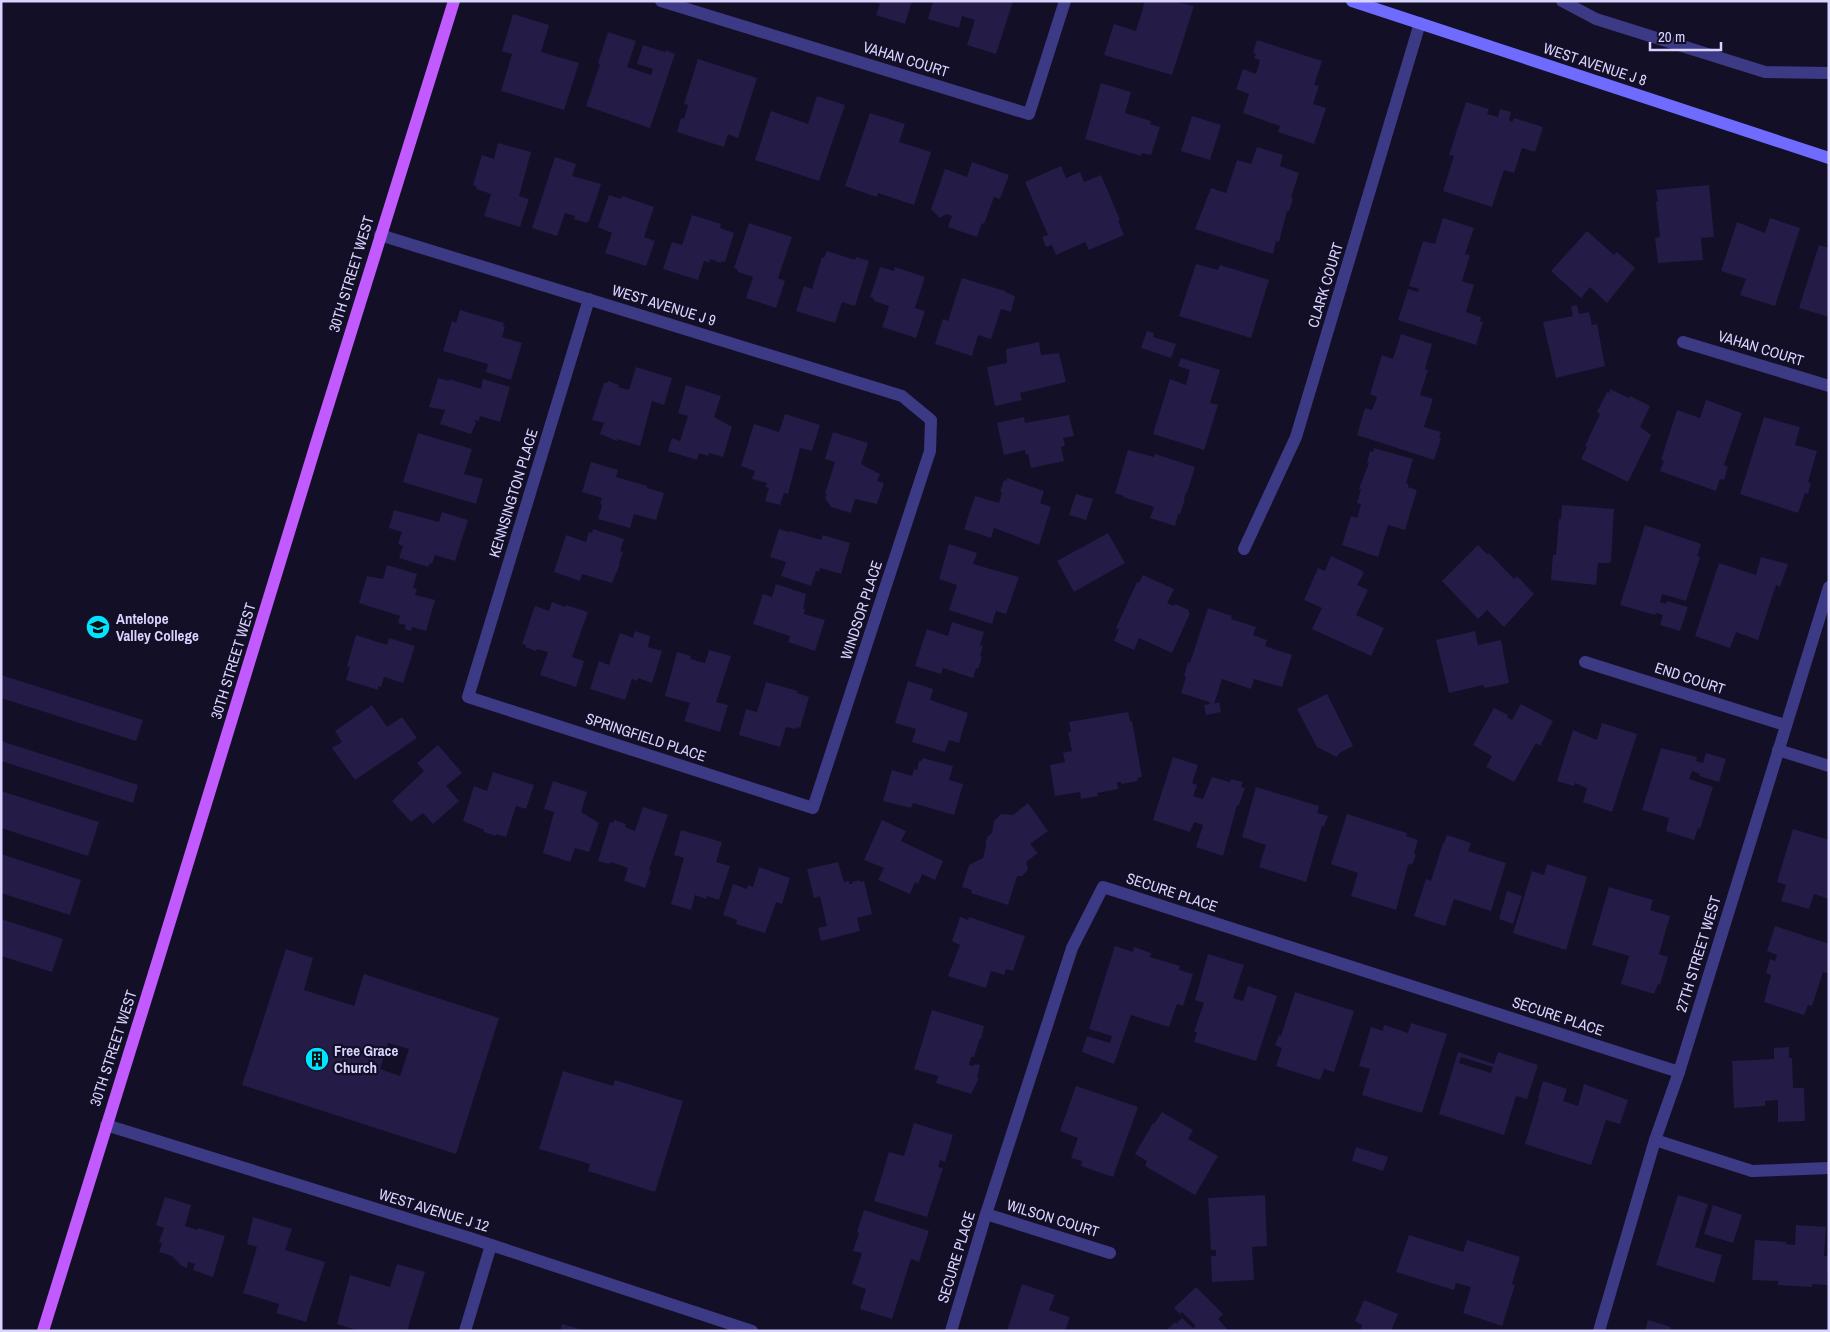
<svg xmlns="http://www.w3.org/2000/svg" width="1830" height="1332" viewBox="0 0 1830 1332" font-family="'Archivo Narrow',sans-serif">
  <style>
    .building { fill: #241b47; fill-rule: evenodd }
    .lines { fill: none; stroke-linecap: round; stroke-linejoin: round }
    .street { stroke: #3d3a85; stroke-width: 12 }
    .secondary { stroke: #6f6bff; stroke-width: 12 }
    .primary { stroke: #c25bff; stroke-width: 12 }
    .labels { text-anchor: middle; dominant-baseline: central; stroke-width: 4.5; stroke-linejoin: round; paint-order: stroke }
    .street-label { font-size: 15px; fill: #d9d4ff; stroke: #130f26 }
    .poi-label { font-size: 15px; font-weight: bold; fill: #d9d4ff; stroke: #130f26; text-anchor: start }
  </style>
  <rect width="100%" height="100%" fill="#130f26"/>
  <g class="building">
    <path d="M873 1H912L905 24 876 15 880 4Z"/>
    <path d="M933 1H1013L996 54 967 45 975 20 962 16 959 28 928 19Z"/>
    <path d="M1145 1H1172L1194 6 1172 75 1104 55 1114 24 1136 31Z"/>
    <path d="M513 14 549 25 541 52 579 63 564 110 501 91 512 54 502 51Z"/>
    <path d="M608 32 636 41 627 67 651 75 653 69 637 64 643 45 665 52 666 50 675 54 650 128 586 106 600 64 598 63Z"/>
    <path d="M1257 40 1322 61 1314 85 1319 86 1313 104 1326 108 1314 144 1278 132 1280 126 1243 113 1249 94 1236 89 1243 69 1256 74 1260 60 1254 58 1256 54 1253 53Z"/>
    <path d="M698 59 757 78 738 138 728 134 724 147 677 132 681 118 684 119 688 105 684 104Z"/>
    <path d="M1101 83 1131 92 1125 113 1151 121 1150 124 1160 127 1151 155 1142 153 1141 156 1085 139Z"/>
    <path d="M817 96 845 105 819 181 755 160 771 111 808 124Z"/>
    <path d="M1466 102 1489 109 1487 114 1498 117 1500 109 1511 112 1509 120 1512 122 1514 118 1543 127 1535 152 1522 148 1514 173 1504 170 1492 207 1443 191 1454 156 1449 155Z"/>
    <path d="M870 113 905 124 899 142 931 152 914 205 878 193 877 197 845 186Z"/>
    <path d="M1192 116 1221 125 1210 160 1181 151Z"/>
    <path d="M498 143 531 152 519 196 529 199 520 227 484 216 491 194 476 189 477 187 473 185 482 155 494 159Z"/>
    <path d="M1257 147 1283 155 1280 166 1299 173 1291 197 1293 199 1289 211H1287L1279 242 1276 241 1273 254 1195 229 1211 188 1226 193 1237 160 1251 164Z"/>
    <path d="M555 157 576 164 572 176 601 184 589 221H588L587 223 574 219 575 216 565 213 557 236 532 228Z"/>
    <path d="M972 162 1009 175 1000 199 994 197 984 224 982 223 977 237 948 227 952 216 946 214 940 218 931 209 945 169 967 177Z"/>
    <path d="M1061 166 1066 178 1080 172 1084 182 1101 175 1120 220 1118 221 1124 235 1089 250 1085 242 1056 255 1052 245 1046 247 1042 237 1048 235 1025 182Z"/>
    <path d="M1709 185 1714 237 1701 238 1703 260 1658 263 1655 238 1660 237 1656 202 1658 201 1656 190Z"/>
    <path d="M609 195 621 199 622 196 654 207 644 237 655 241 646 266 605 253 612 233 598 227Z"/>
    <path d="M692 215 721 224 720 228 734 233 725 262 722 261 721 263 710 259 709 262 704 261 698 280 663 269 672 242 682 245Z"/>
    <path d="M1443 218 1474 228 1465 254 1470 255 1462 281 1474 285 1466 312 1481 317 1480 321 1483 322 1476 345 1398 320 1408 289 1418 292 1419 289 1409 286 1423 241 1435 244Z"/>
    <path d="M1770 218 1800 228 1775 306 1740 295 1746 279 1721 271 1737 222 1765 233Z"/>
    <path d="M749 223 792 237 778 278 785 281 776 308 746 298 753 277 738 272 737 269 734 268Z"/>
    <path d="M1587 231 1614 255 1617 252 1635 268 1607 303 1590 287 1581 298 1551 271Z"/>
    <path d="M1819 245 1829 248V317L1799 308Z"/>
    <path d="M827 251 855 260 856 257 869 261 855 306 842 302 835 323 796 311 804 286 812 289 822 257 824 258Z"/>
    <path d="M1196 264 1218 270 1220 265 1269 280 1251 338 1179 316Z"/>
    <path d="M880 267 894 271 895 267 925 277 915 308 925 311 916 338 882 327 889 306 874 301 873 298 870 297Z"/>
    <path d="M962 278 1005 291V292L1015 296 1011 312 1001 309 991 339 978 335 972 356 935 344 943 319 948 321Z"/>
    <path d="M1577 305 1579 314 1589 312 1592 325 1597 324 1605 366 1556 378 1543 322 1573 316 1571 306Z"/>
    <path d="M460 310 504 323 503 326 505 327 502 337 522 343 511 380 486 372 488 364 443 351 452 321 456 323Z"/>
    <path d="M1147 331 1154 333 1153 337 1176 344 1171 358 1141 348Z"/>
    <path d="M1401 334 1432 344 1425 369 1428 370 1420 395 1433 399 1424 427 1441 432 1439 438H1441L1434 460 1357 435 1365 408 1372 410 1377 397 1370 394 1382 355 1393 359Z"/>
    <path d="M1039 342 1041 355 1059 353 1066 382 1020 393 1022 400 995 406 987 367 1007 363 1006 349Z"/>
    <path d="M1181 358 1220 370 1210 403 1218 405 1204 450 1153 434 1170 379 1186 385 1190 370 1178 366Z"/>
    <path d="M636 367 672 378 664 405 652 401 640 446 617 439V441L600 434 604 423 592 420 604 383H607L608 381 619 385 618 387 629 390Z"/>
    <path d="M438 378 449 381V379L481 389 483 379 510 387 500 422 480 416 479 421 474 420 476 423 471 434 440 424 445 410 429 407Z"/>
    <path d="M686 385 721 396 714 417 732 427 723 457 709 453 708 456 699 453 697 460 668 451 672 438 680 441 688 416 678 413Z"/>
    <path d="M1610 389 1629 398 1630 396 1650 406 1640 427 1651 435 1628 482 1581 459 1587 447 1585 446 1600 414 1597 412 1607 392 1609 393Z"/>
    <path d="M1706 400 1742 413 1724 465 1728 467 1724 480 1720 479 1716 491 1660 471 1664 461 1661 460 1677 410 1700 418Z"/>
    <path d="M785 414 820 425 812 451 800 448 788 494 784 493 780 505 765 501 769 488 765 487 767 483 752 479 755 471 741 466 754 424 779 432Z"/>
    <path d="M1069 415 1074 436 1063 438 1065 446 1061 447 1064 461 1031 468 1028 454 1026 455 1025 450 1004 455 997 423 1024 417 1025 423Z"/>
    <path d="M1764 417 1800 427 1795 445 1817 451 1808 482 1811 483 1808 494 1805 493 1798 513 1740 494Z"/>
    <path d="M833 432 868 443 861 464 880 474 877 481 884 483 877 504 855 499 851 513 831 507 825 498 827 494H825L835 462 825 459Z"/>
    <path d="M418 433 472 449 464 474 483 479 476 504 403 482Z"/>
    <path d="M1374 448 1413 459 1406 483 1408 484V487L1417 490 1405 530 1388 525 1378 557 1342 545 1351 516 1357 518 1361 504 1357 503 1361 489H1359L1369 463H1367L1370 451 1373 452Z"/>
    <path d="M1128 450 1154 457 1155 454 1195 467 1187 493 1186 492 1184 499H1185L1180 514H1178L1175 526 1150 518 1154 507 1123 497 1124 496 1115 493Z"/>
    <path d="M591 462 618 470 616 477 647 486V488L664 493 656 520 634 514 630 528 598 519 602 505 600 504 602 498 582 492Z"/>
    <path d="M1007 478 1044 491 1040 503 1051 507 1039 545 994 528 991 538 964 529 975 496 999 503 1002 492H1000L1004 480 1006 481Z"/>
    <path d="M1076 494 1093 499 1086 520 1069 515Z"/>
    <path d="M1562 505 1614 509 1611 561 1609 563H1598L1596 585 1551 580 1553 555H1556L1559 519H1561Z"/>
    <path d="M394 510 439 522 442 512 468 520 455 561 435 555 432 564 430 563 428 567 399 558 403 546 398 544 402 532 389 528Z"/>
    <path d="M1645 525 1701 544 1697 556 1700 557 1686 601 1662 594 1660 602 1666 604 1667 601 1688 607 1680 631 1660 625 1663 615 1656 613 1655 615 1620 605Z"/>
    <path d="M593 529 624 539 620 551 623 552 619 563 620 564 612 583 582 574 580 581 554 572 566 535 586 542 589 532 592 533Z"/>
    <path d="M779 529 789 532 790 531 821 540 823 535 850 543 841 574 820 568 819 572 816 571 811 586 781 576 786 562 770 557Z"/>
    <path d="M1108 533 1125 563 1074 592 1057 561Z"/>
    <path d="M949 544 977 553 973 564 1019 577 1006 614 996 611 992 624 949 610 957 585 939 579Z"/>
    <path d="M1478 545 1488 555 1489 553 1514 579 1517 576 1534 594 1504 627 1487 610 1478 619 1442 581Z"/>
    <path d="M1331 556 1363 571 1362 572 1364 573 1357 585 1368 590 1356 615 1384 628 1371 656 1312 629 1322 608 1304 600 1318 568 1325 571Z"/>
    <path d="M1761 557 1788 564 1780 587 1776 585 1758 640 1736 632 1730 648 1695 636 1719 563 1756 575Z"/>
    <path d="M387 565 417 574 413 588 417 589 415 595 435 600 426 631 412 627 411 631 405 629 406 625 398 623 400 616 359 603 367 576 383 579Z"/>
    <path d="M1143 575 1174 589 1167 603 1174 606 1175 604 1189 610 1188 612 1190 613 1172 653 1139 638 1134 650 1114 641 1119 629 1116 628 1137 582 1139 583Z"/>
    <path d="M776 584 806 594 803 609H805L804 614 825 620 815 651 788 642 790 636 753 624 763 594 772 597Z"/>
    <path d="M552 602 565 607 566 605 588 612 572 657 584 661 576 687 540 675 548 652 537 649 536 651 525 647 526 645 522 644 535 606 549 611Z"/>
    <path d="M1208 608 1232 616 1231 619 1256 627 1253 635 1267 640 1265 646 1292 655 1282 687 1254 679 1251 689 1222 679 1214 704 1219 702 1221 712 1206 715 1204 705 1210 704 1209 702 1181 693 1186 677 1184 676 1188 662 1190 663Z"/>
    <path d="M952 622 984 632 980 645 983 646 980 656 982 657 978 669 976 668 973 678 943 668 941 674 915 666 927 629 948 636Z"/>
    <path d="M635 631 650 636 648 647 662 651 652 683 638 678 637 681 632 679 625 700 590 689 599 661 609 665 620 633 633 638Z"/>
    <path d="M1475 631 1478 645 1501 640 1509 683 1485 688 1483 685 1449 693 1436 640Z"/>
    <path d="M356 635 387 645 389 638 415 646 403 683 384 677 381 687 378 686V690L346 680 350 667 347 666Z"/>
    <path d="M709 650 731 656 716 702 728 705 720 732 684 721 690 703 665 696 677 652 691 656 690 659 705 663Z"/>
    <path d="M1 675 143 720 136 741 1 698Z"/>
    <path d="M908 681 933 689 930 700 968 713 959 743 949 740 945 752 912 742 916 729 895 723Z"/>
    <path d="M766 682 798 691 797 693 809 697 800 728 797 727 796 729 786 727 780 747 739 735 746 709 757 712Z"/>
    <path d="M1327 694 1353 746 1339 753 1337 757 1317 747 1297 709Z"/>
    <path d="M1521 704 1553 721 1540 746 1536 743 1514 782 1486 767 1492 756 1473 745 1494 708 1508 715 1507 717 1512 720Z"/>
    <path d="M372 705 387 727 402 717 417 738 355 780 332 748 342 742 335 731Z"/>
    <path d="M1128 712 1130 721H1132L1142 777 1137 778 1138 781 1121 784V782H1117L1118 789 1097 793 1098 796 1081 799 1080 792 1055 796 1050 765 1065 762 1063 753 1072 751 1068 732H1071L1069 722Z"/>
    <path d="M1602 723 1637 734 1612 812 1583 802 1587 788 1575 783 1574 786 1557 781 1573 730 1597 740Z"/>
    <path d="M1 741 138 785 133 803 1 761Z"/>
    <path d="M438 745 462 773 446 786 459 801 433 824 423 813 411 822 392 801 424 771 417 763Z"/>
    <path d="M1661 748 1697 757 1696 761 1703 763 1706 753 1726 759 1719 782 1699 776 1700 774 1692 771 1689 779 1713 787 1700 829 1698 828 1694 840 1666 831 1669 818 1642 810Z"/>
    <path d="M1173 757 1198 765 1192 783 1197 785 1193 796 1203 799 1212 777 1230 782 1231 779 1243 782 1241 787 1245 788 1239 805H1237L1223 856 1196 847 1203 825 1194 822 1190 832 1153 820Z"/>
    <path d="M923 758 953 766 949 780 963 784 954 815 913 803 911 808 883 801 892 770 912 776 914 769 917 770 919 761H921Z"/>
    <path d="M493 772 534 785 526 809 516 806 506 837 496 834V836L484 832V830L463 821 474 786 487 791Z"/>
    <path d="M553 781 587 792 581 812 599 823 589 852 575 848 570 862 543 853 554 812 544 809Z"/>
    <path d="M1256 787 1319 806 1317 813 1328 816 1324 826H1322L1306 882 1259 867 1266 845 1242 837Z"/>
    <path d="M1 791 99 822 88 856 1 828Z"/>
    <path d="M1028 803 1048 831 1030 844 1038 853 1026 862 1028 868 1026 872 1022 876H1017L1008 905 971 893 972 890 962 887 969 865 983 858 986 846V841L988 836 992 833 994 821 1001 814 1013 815Z"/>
    <path d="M643 807 668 815 649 870 651 871 645 888 624 881 628 868 611 862 610 864 598 861 610 822 613 823 614 820 626 824 625 827 635 831Z"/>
    <path d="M1347 814 1407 833 1406 836 1418 840 1414 853 1416 855 1413 863 1408 865 1396 910 1351 896 1358 873 1331 864Z"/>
    <path d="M882 820 906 831 901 841 943 861 935 880 922 874 918 884 915 882 910 894 878 880 884 868 864 860Z"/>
    <path d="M1793 829 1829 840V899L1814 894 1809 909 1781 901 1786 885 1777 882Z"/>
    <path d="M681 830 722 842 716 862 730 866 719 900 707 896 706 899 695 895 691 910 671 904 684 858 674 855Z"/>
    <path d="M1447 835 1471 843 1468 851 1506 863 1491 911 1454 899 1445 926 1414 916 1426 879 1431 881 1443 843H1444Z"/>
    <path d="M1 854 81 880 70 915 1 893Z"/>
    <path d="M838 862 844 882 849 881V884H852V882L860 880V882L864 881 872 914 857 918 860 931 821 941 818 928 827 926 820 896 814 898 807 869Z"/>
    <path d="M1547 864 1587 877 1566 950 1513 933 1532 871 1544 875Z"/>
    <path d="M759 867 790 878 782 904 776 902 765 933 736 924 737 920 723 915 733 884 747 889 748 885 753 887Z"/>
    <path d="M1609 887 1653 900 1650 910 1670 916 1659 954 1668 957 1660 985 1658 984 1654 994 1621 984 1629 956 1592 945Z"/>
    <path d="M1507 891 1522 896 1513 924 1499 919Z"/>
    <path d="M960 917 968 920 969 917 1025 936 1013 971 1006 969 1004 975 991 971 986 988 948 976 960 945 952 941Z"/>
    <path d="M1 919 63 939 52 972 1 956Z"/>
    <path d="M1775 926 1829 944V974L1823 972 1812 1006 1808 1005 1804 1015 1764 1002 1771 975 1766 973 1770 959 1775 961 1777 955 1767 951Z"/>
    <path d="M1115 946 1133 952 1134 947 1151 953 1150 957 1180 966 1179 970 1193 974 1183 1006 1177 1004 1169 1027 1131 1015 1114 1064 1082 1052 1087 1036 1110 1043 1112 1036 1089 1029Z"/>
    <path d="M286 949 313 958 304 990 354 1006 364 974 499 1018 456 1154 242 1085ZM388 1043 409 1049 400 1076 380 1069Z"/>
    <path d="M1208 954 1244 965 1233 998 1243 1001 1248 986 1277 996 1256 1061 1194 1042 1197 1032H1194L1204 1003 1195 1000Z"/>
    <path d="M1295 992 1354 1011 1334 1072 1324 1069 1320 1080 1276 1066 1282 1048 1275 1045 1279 1035 1281 1036Z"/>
    <path d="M932 1010 984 1026 981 1039 980 1038 974 1057H971L969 1065 974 1066 975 1064 980 1065 977 1077 979 1078 971 1094 936 1083 938 1076 914 1069Z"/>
    <path d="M1411 1023 1447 1034 1422 1113 1362 1095 1370 1069 1359 1066 1371 1027 1383 1031 1384 1025 1408 1033Z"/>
    <path d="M1789 1047V1058H1792L1793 1088H1804L1805 1121 1778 1122V1100L1765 1101V1106L1734 1108 1732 1061 1774 1059V1048Z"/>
    <path d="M1458 1052 1494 1064 1498 1052 1538 1065 1527 1099 1516 1096 1504 1135 1439 1114ZM1461 1057 1493 1067 1491 1073 1459 1063Z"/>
    <path d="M563 1071 613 1086 615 1080 683 1101 655 1192 588 1171 590 1164 539 1149Z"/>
    <path d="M1543 1081 1567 1089 1563 1101 1578 1106 1584 1084 1628 1100 1620 1124 1606 1120 1591 1165 1525 1144 1539 1098H1538Z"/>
    <path d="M1076 1086 1138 1107 1113 1177 1081 1166 1082 1161 1071 1158 1078 1138 1060 1131Z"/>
    <path d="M1162 1112 1193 1130 1188 1139 1218 1156 1195 1195 1145 1166 1147 1161 1135 1154 1153 1123 1154 1124Z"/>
    <path d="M914 1123 953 1135 945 1162 940 1160 938 1167 943 1168 927 1217 874 1201 889 1152 904 1156Z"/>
    <path d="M1356 1147 1388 1157 1383 1171 1352 1161Z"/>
    <path d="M1265 1195 1267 1246 1252 1247 1254 1280 1212 1282 1211 1256H1216V1250H1211L1208 1198Z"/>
    <path d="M1678 1195 1708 1204 1695 1247 1722 1255 1714 1283 1656 1265Z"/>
    <path d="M165 1197 191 1205 185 1226 197 1230 198 1228 225 1236 213 1277 193 1270 195 1264 188 1262 187 1268 182 1266 172 1256 159 1252 162 1243 159 1242 164 1228 156 1225Z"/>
    <path d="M1713 1205 1742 1215 1733 1243 1704 1234Z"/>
    <path d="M864 1210 929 1231 919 1262 911 1259 892 1319 860 1309 866 1289 852 1284 862 1253 853 1251 859 1233 857 1232Z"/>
    <path d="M253 1217 292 1229 285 1250 325 1262 306 1322 276 1313 279 1304 243 1293 257 1247 247 1244Z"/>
    <path d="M1796 1225 1826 1227 1824 1256H1829L1827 1285 1812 1284V1287L1778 1285V1281L1752 1280 1755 1240 1786 1242V1244L1795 1245Z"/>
    <path d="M1409 1235 1463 1252 1467 1240 1520 1257 1512 1284 1515 1285 1502 1326 1463 1313 1471 1287 1456 1283 1454 1290 1396 1272Z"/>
    <path d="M397 1264 425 1272 407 1331H359L337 1324 350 1275 390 1287Z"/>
    <path d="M1022 1284 1055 1295 1049 1310 1070 1317 1065 1331H1007Z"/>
    <path d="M1196 1287 1223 1314 1218 1319 1229 1331H1166L1175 1322 1176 1324 1182 1318 1193 1328 1196 1326 1182 1312 1180 1314 1174 1308Z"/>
    <path d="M1364 1300 1398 1314 1391 1331H1360L1362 1325 1355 1321Z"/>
    <path d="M1648 1320 1671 1327 1670 1331H1645Z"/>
    <path d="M562 1324 583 1330V1331H560Z"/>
  </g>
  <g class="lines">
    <g class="street">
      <path d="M661 1 1029 114 1065 1"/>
      <path d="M1562 1 1596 19 1765 72 1829 73"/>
      <path d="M380 235C554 289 728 342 902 396L931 420 930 451 813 808 468 697 589 299"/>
      <path d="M1683 342 1829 386"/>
      <path d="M1244 549 1296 437 1420 23"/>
      <path d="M1585 662 1785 725"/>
      <path d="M1778 750 1829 766"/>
      <path d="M106 1125 470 1238 752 1331"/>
      <path d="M1655 1140 1752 1171 1829 1168"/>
      <path d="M986 1214 1110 1253"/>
      <path d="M465 1331 491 1245"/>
      <path d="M951 1331 986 1214 1072 948 1103 887 1679 1072"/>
      <path d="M1599 1331 1655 1140 1679 1072 1829 587"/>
    </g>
    <path class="secondary" d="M1352 1 1829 158"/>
    <path class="primary" d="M43 1331C81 1206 121 1082 159 957 257 638 353 319 454 1"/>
  </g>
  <defs>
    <g id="university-disc" transform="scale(1.25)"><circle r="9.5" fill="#00e5ff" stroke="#130f26"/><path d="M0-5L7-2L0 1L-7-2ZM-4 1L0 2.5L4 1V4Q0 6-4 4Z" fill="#111"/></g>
    <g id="building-disc" transform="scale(1.25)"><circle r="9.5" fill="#00e5ff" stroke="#130f26"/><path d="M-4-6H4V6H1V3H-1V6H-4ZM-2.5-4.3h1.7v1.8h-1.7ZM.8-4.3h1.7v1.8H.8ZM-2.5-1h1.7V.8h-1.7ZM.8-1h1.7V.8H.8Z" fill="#111"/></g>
  </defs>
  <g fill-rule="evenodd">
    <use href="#university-disc" x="98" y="627"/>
    <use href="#building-disc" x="317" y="1059"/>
  </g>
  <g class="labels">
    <g class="street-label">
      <text transform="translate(906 59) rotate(17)">VAHAN COURT</text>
      <text transform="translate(1595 64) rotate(18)">WEST AVENUE J 8</text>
      <text transform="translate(351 274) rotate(-73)">30TH STREET WEST</text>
      <text transform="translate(1325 285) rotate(-73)">CLARK COURT</text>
      <text transform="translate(664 305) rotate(17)">WEST AVENUE J 9</text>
      <text transform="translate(1761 348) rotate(17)">VAHAN COURT</text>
      <text transform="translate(513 493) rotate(-73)">KENNSINGTON PLACE</text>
      <text transform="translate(861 610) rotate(-72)">WINDSOR PLACE</text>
      <text transform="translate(233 661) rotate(-73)">30TH STREET WEST</text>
      <text transform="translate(1690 678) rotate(18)">END COURT</text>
      <text transform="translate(646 737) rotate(18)">SPRINGFIELD PLACE</text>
      <text transform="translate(1172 892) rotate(18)">SECURE PLACE</text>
      <text transform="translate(1698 954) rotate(-73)">27TH STREET WEST</text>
      <text transform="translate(1558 1016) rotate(18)">SECURE PLACE</text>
      <text transform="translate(113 1048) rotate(-72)">30TH STREET WEST</text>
      <text transform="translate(434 1210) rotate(17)">WEST AVENUE J 12</text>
      <text transform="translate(1053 1218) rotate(17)">WILSON COURT</text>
      <text transform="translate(956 1257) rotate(-73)">SECURE PLACE</text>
    </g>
    <g class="poi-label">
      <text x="116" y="618">Antelope<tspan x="116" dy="17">Valley College</tspan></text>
      <text x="334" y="1050">Free Grace<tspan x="334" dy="17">Church</tspan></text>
    </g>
  </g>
  <rect width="1830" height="1332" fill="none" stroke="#d9d4ff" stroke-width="5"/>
  <path d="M1650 42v8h71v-8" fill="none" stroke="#d9d4ff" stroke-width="2.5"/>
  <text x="1658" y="42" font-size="15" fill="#d9d4ff" stroke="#130f26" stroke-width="4" paint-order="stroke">20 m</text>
</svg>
